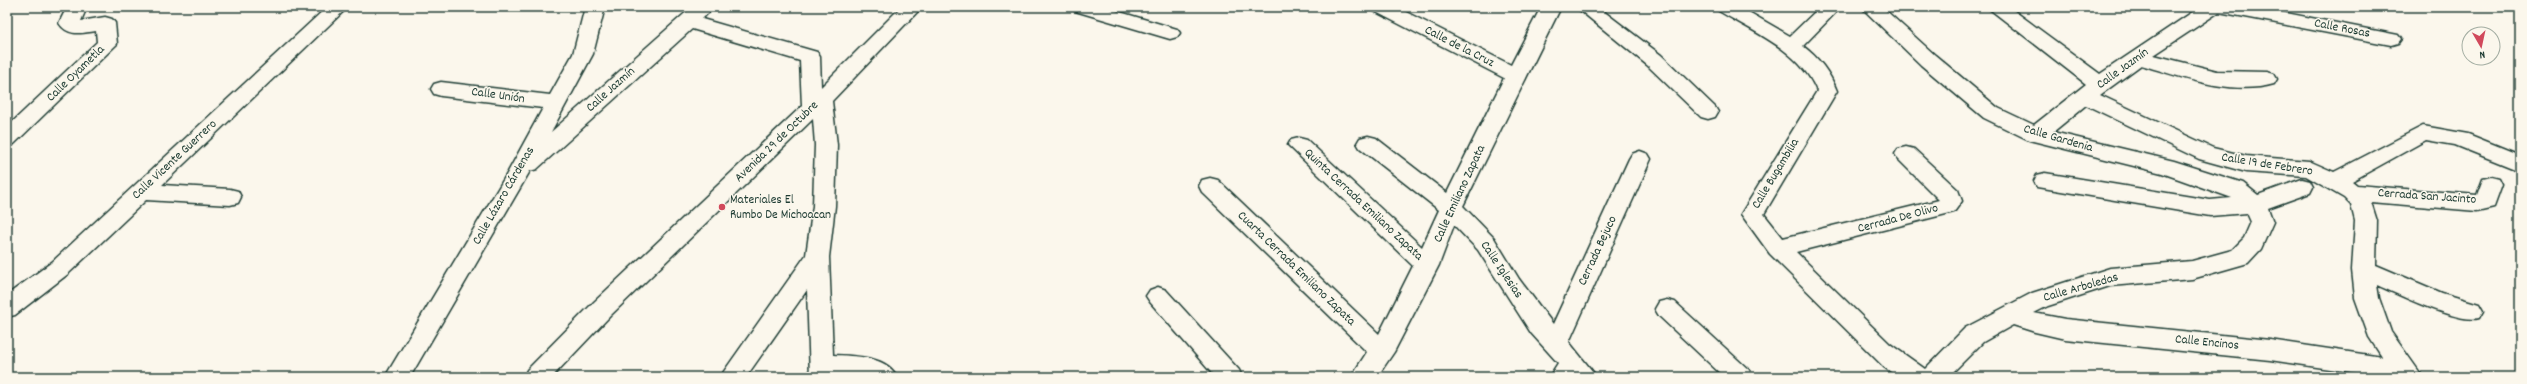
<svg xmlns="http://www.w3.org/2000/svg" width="2527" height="384" viewBox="0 0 2527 384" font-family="Dekko,sans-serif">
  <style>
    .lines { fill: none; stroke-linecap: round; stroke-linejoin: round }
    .minor-casing { stroke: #1f3d34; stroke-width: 3 }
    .minor { fill: #fbf7ec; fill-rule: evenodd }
    .poi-dot { fill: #d1495b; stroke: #fbf7ec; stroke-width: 1.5 }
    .labels { text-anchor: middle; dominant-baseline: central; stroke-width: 3; stroke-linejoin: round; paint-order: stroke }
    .street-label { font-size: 13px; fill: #1f3d34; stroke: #fbf7ec }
    .poi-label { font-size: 13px; fill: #1f3d34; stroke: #fbf7ec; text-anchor: start }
  </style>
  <rect width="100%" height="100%" fill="#fbf7ec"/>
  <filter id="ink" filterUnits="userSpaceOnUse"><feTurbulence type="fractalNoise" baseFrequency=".025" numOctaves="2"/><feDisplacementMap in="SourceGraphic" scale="8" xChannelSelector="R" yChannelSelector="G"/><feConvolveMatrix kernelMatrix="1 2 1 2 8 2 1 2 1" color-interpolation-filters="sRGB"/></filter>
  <g filter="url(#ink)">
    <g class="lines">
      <g class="minor-casing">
        <g id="minor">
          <path d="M67 7H87L81 21 105 17 112 19 115 23 117 44 14 144 7 146V127L97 42 96 31C82 33 68 37 59 23Z"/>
          <path d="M327 7H348L162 185 230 189 238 191 241 197 238 203 230 205 146 200 68 274 15 315 7 317V295L52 262Z"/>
          <path d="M585 7H605L593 54 551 132 692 7H714L702 19 817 52 820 57 821 87 901 7H922L832 101 837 145 835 206 829 257 833 355C854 356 887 356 897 377L834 375V377H810L807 290 746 377H720L806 255 813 206 815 145 813 119 610 316 552 377H524L527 370 594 302 802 106 800 61 692 29 537 169 530 171 410 377H385L508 172 543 108 441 96 434 94 431 89 434 84 441 82 550 95 573 54Z"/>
          <path d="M1072 7H1103L1177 29 1180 33 1177 37 1170 39 1075 11Z"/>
          <path d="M1371 7H1396L1511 65 1541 7H1561L1463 206 1494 238 1519 279 1553 324 1629 159 1632 154 1640 151 1648 154 1651 159 1569 342 1597 377H1549L1558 363 1531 333 1478 250 1454 225 1439 265 1394 352 1377 377H1351L1367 352 1202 192 1199 186 1202 180 1210 178 1218 180 1379 334 1413 266 1288 145 1291 140 1299 138 1307 140 1422 247 1439 210 1360 148 1357 143 1360 138 1368 136 1376 138 1447 193 1504 78 1374 11Z"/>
          <path d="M1576 7H1598L1661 55 1715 107 1718 112 1715 117 1708 119 1701 117 1647 65Z"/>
          <path d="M1716 7H1740L1790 36 1820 7H1841L1803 46C1819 58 1830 73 1837 91L1764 214 1783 238 1939 200 1898 159 1895 154 1898 149 1906 147 1914 149 1958 190 1962 201 1954 212 1796 252 1890 344 1925 369 1965 328 2032 293 2110 268 2192 261 2232 250 2244 238 2251 222 2247 213 2210 216 2037 187 2034 181 2037 175 2045 173 2210 200 2232 198 2162 173 2029 140 1984 118 1921 65 1861 7H1882L1935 55 1998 108 2034 125 2086 84 1987 7H2009L2100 74 2200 7H2255L2398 35 2401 39 2398 43 2391 45 2219 12 2154 55 2217 71 2267 72 2274 74 2277 79 2274 84C2231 96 2182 77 2141 65L2100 95 2213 148 2246 156 2309 161 2334 172 2423 126 2468 134 2520 155V171L2455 145 2426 140 2352 181 2357 185 2477 195 2483 179 2491 177 2499 179 2502 185 2494 207 2477 211 2371 202 2377 221 2376 265 2442 293 2479 304 2483 311 2479 318C2459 324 2399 295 2377 285L2379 298 2391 332 2423 377H2385L2270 360 2065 339 2035 332 2013 325 1983 342 1948 377H1898L1884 367 1770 254 1741 214 1817 91C1801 51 1754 32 1719 11ZM2086 105 2199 159 2246 172 2306 176 2344 198 2351 205 2355 221 2352 270 2355 298 2369 337 2382 357 2270 340 2065 319 2034 313 2048 306 2110 286 2192 279 2248 263 2261 249 2273 222 2268 208 2310 193 2313 187 2310 181 2302 179 2258 195 2243 183 2174 161 2053 132Z"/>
          <path d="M1158 287 1166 290 1239 370 1242 377H1215L1150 302 1146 296 1150 290Z"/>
          <path d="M1667 300 1675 302 1749 370 1752 377H1724L1659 316 1655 309 1659 302Z"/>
        </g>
      </g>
      <use href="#minor" class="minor"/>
    </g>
  </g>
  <circle class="poi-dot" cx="722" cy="207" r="4"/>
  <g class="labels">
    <g class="street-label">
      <text transform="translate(2342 29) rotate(11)">Calle Rosas</text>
      <text transform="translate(1459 47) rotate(27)">Calle de la Cruz</text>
      <text transform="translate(2123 69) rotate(-36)">Calle Jazmín</text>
      <text transform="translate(76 74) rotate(-44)">Calle Oyametla</text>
      <text transform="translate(611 90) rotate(-42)">Calle Jazmín</text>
      <text transform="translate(498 96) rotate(8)">Calle Unión</text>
      <text transform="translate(2058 139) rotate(16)">Calle Gardenia</text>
      <text transform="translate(777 142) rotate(-44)">Avenida 29 de Octubre</text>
      <text transform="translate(175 160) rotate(-43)">Calle Vicente Guerrero</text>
      <text transform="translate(2267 165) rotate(9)">Calle 19 de Febrero</text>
      <text transform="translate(1776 174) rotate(-59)">Calle Bugambilia</text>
      <text transform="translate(1460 194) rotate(-65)">Calle Emiliano Zapata</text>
      <text transform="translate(504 196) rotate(-60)">Calle Lázaro Cárdenas</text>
      <text transform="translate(2427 197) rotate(4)">Cerrada San Jacinto</text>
      <text transform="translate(1363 205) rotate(43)">Quinta Cerrada Emiliano Zapata</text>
      <text transform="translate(1898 219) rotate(-15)">Cerrada De Olivo</text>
      <text transform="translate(1598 251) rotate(-65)">Cerrada Bejuco</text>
      <text transform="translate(1296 269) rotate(44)">Cuarta Cerrada Emiliano Zapata</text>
      <text transform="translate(1501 270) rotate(56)">Calle Iglesias</text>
      <text transform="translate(2081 288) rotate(-16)">Calle Arboledas</text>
      <text transform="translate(2207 343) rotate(6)">Calle Encinos</text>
    </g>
    <g class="poi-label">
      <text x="730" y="200">Materiales El<tspan x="730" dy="15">Rumbo De Michoacan</tspan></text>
    </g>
  </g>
  <rect width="2527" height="384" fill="none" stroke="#fbf7ec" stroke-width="24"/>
  <rect x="12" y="12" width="2503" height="360" fill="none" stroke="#1f3d34" stroke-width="1.5" filter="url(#ink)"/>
  <g transform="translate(2481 46) rotate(171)"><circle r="19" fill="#fbf7ec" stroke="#a3ada2"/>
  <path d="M0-3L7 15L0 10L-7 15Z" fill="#d1495b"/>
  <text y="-6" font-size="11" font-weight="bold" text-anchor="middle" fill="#1f3d34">N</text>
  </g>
</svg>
